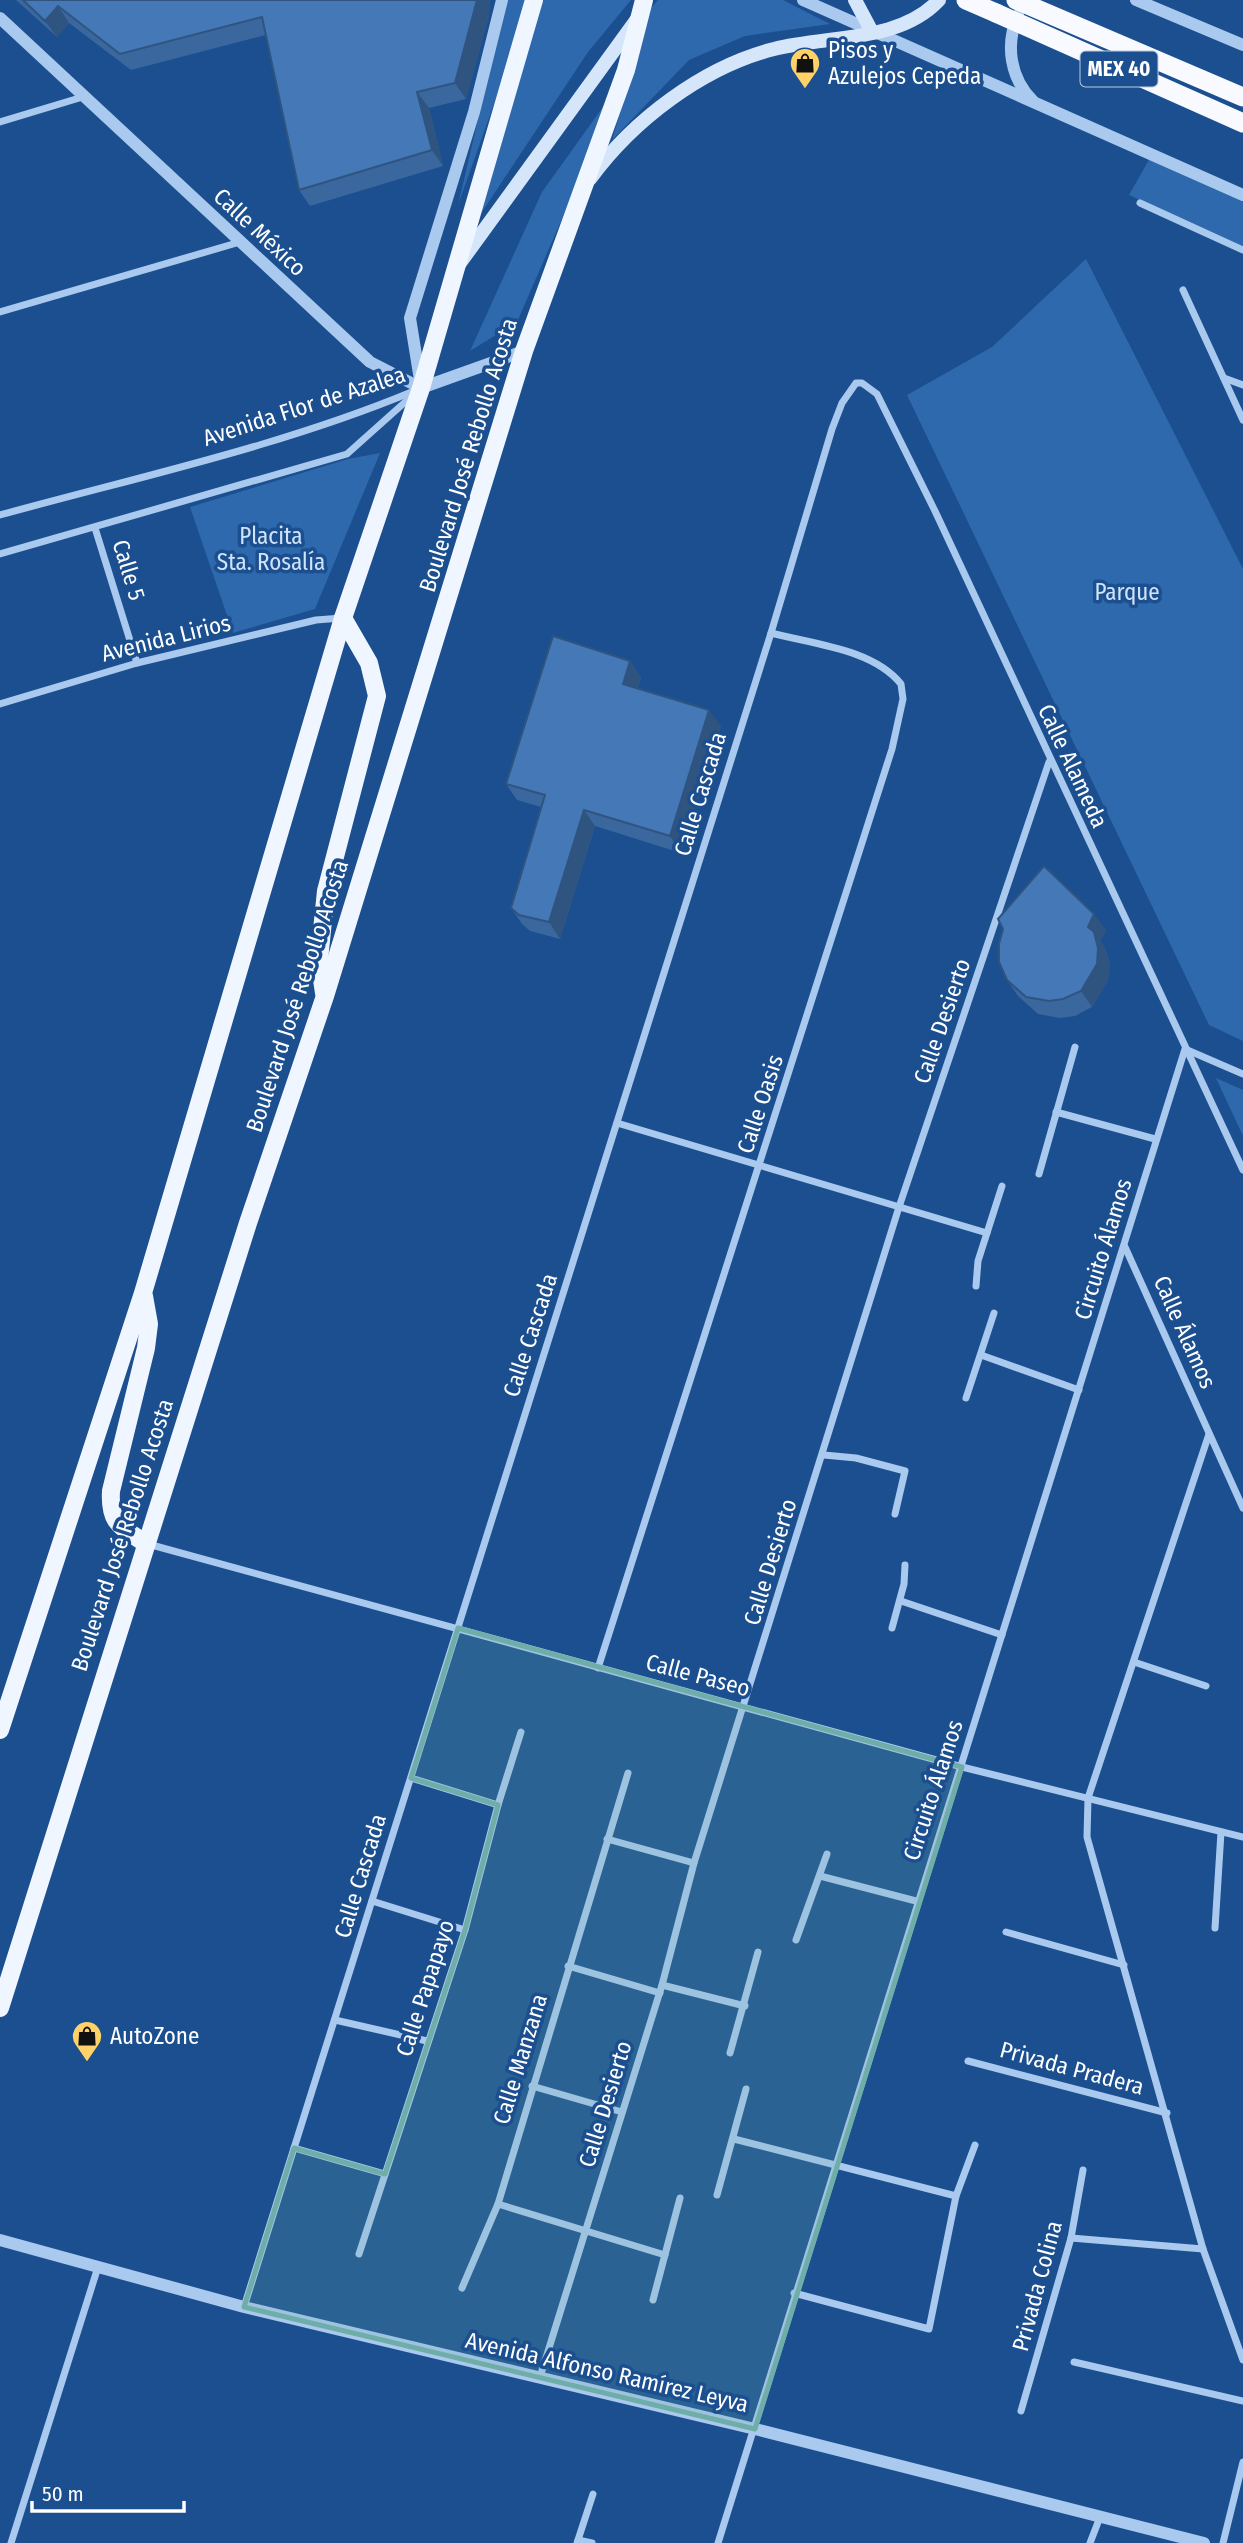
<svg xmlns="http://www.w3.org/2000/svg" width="1243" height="2543" viewBox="0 0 1243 2543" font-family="'Fira Sans Condensed',sans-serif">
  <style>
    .green { fill: #2e69ad }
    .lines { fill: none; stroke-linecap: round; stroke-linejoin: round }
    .minor { stroke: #a9c9ee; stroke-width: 7 }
    .tertiary { stroke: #a9c9ee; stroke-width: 12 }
    .secondary { stroke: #d6e6fa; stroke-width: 14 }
    .primary { stroke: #f0f6ff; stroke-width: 18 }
    .trunk { stroke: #f8faff; stroke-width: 19 }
    .trunk-bridge { stroke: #f8faff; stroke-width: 19 }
    .wall { fill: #3a679d }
    .shaded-wall { fill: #305480 }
    .building { fill: #4478b7; stroke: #305480; stroke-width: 2 }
    .marked { fill: #6fada8; fill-opacity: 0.2; stroke: #6fada8; stroke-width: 5; stroke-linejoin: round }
    .labels { text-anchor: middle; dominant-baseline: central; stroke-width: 7; stroke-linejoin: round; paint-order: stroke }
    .shield { fill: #1b4f8f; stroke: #bbcadd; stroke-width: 2 }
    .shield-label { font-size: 21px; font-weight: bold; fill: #fff }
    .poi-label { font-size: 23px; fill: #fff; stroke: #1b4f8f; text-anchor: start }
    .street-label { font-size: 23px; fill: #fff; stroke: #1b4f8f }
    .park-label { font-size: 23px; fill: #cfe3fa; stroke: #1b4f8f }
  </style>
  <rect width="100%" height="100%" fill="#1b4f8f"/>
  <g class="green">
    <path d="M506 0H531L458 205Z"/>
    <path d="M541 0H631L588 52 476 221Z"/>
    <path d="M658 0H783L830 24 745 36 689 60 612 140 651 8Z"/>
    <path d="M623 79 517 322 470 351 542 192Z"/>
    <path d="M1150 158 1243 199V247L1129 195Z"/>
    <path d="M1086 259 1243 569V1041L1209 1025 907 395 992 347Z"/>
    <path d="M380 453 315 609 233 633 190 507 348 459Z"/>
    <path d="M1216 1078 1243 1090V1136Z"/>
  </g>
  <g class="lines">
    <g class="minor">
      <path d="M0 122 86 96"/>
      <path d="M1140 203 1243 250"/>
      <path d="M1183 290 1243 420"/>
      <path d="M0 312 240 242"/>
      <path d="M1224 378 1243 385"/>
      <path d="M0 515C138 477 282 446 414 391"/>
      <path d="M95 528 137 663"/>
      <path d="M0 554 347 454 413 395"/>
      <path d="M0 704 137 663 316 620 342 618"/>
      <path d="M1056 1112 1155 1139"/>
      <path d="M617 1123 987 1233"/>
      <path d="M1039 1174 1075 1047"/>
      <path d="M1125 1247 1243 1508"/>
      <path d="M976 1286 978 1261 1002 1186"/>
      <path d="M981 1355 1079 1390"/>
      <path d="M966 1398 994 1313"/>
      <path d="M1209 1434 1088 1798 1087 1837 1203 2249 1243 2360"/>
      <path d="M824 1455 856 1458 905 1471 895 1514"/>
      <path d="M148 1544 962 1767 1243 1837"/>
      <path d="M901 1601 1002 1635"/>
      <path d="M892 1628 904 1584 905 1565"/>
      <path d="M1134 1662 1206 1686"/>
      <path d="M598 1668 892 749 903 699 901 684C873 649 813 644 771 633"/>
      <path d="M411 1778 498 1805"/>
      <path d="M607 1839 694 1863"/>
      <path d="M820 1876 916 1901"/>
      <path d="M372 1901 465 1930"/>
      <path d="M1215 1928 1221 1832"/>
      <path d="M1006 1932 1124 1965"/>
      <path d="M796 1940 827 1854"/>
      <path d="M568 1966 660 1993"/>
      <path d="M662 1985 745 2006"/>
      <path d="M335 2020 427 2041"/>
      <path d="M730 2053 758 1952"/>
      <path d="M968 2061 1167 2113"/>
      <path d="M532 2086 622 2112"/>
      <path d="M734 2139 956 2196"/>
      <path d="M294 2148 385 2174"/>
      <path d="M717 2195 746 2089"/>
      <path d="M498 2204 665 2255"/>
      <path d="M1071 2238 1203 2249"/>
      <path d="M359 2254 465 1930 498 1805 521 1732"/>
      <path d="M462 2288 498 2204 628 1773"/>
      <path d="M794 2293 929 2329 956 2196 975 2145"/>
      <path d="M653 2300 680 2198"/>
      <path d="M244 2307 771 633 832 429 842 403 856 383H862L877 394 935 511 1243 1170"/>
      <path d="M1074 2362 1243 2401"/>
      <path d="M540 2377 662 1985 694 1863 899 1207 1049 762"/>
      <path d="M1021 2411 1071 2238 1083 2170"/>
      <path d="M578 2540 592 2543"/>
      <path d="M11 2543 98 2267"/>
      <path d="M577 2543 593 2494"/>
      <path d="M718 2543 1185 1049 1243 1074"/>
      <path d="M1090 2543 1100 2517"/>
      <path d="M1223 2543 1243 2462"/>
    </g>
    <g class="tertiary">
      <path d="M803 0 1243 195"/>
      <path d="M1136 0 1243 45"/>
      <path d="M1018 15C1005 45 1010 78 1033 101"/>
      <path d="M0 18 370 362 421 388 524 351"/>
      <path d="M420 380 410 318 474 112 502 0"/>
      <path d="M0 2240 244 2307 755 2429 1204 2543"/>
    </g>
    <g class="secondary">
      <path d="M855 0 872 32"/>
      <path d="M590 179C633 120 703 67 774 49 828 35 899 43 939 0"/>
      <path d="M460 263 637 19"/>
    </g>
    <g class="primary">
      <path d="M324 993 319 960 326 891 377 696 369 663 343 618"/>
      <path d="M144 1296 149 1324 146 1348 111 1491C109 1523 120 1526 145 1543"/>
      <path d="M0 1730 143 1293 343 618 421 388 534 0"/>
      <path d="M0 2008 248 1223 325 996 524 351 626 70 644 0"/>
    </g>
    <path class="trunk" d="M966 0 996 13"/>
    <g class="trunk-bridge">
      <path d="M1016 0 1243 97"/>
      <path d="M996 13 1243 123"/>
    </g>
  </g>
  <g class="wall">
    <path d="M16 0H490L489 15 466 99 429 108 443 166 310 206 299 190 266 35 131 70 69 23 57 37Z"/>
    <path d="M630 661 641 678 638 688 721 726 681 853 595 826 560 939 530 931 522 924 511 908 541 807 517 800 506 784Z"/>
    <path d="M1106 930 1100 941 1105 948 1110 964 1108 980 1092 1007 1075 1016 1060 1018 1038 1014 1018 996 1007 980Z"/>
  </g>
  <g class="shaded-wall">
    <path d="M477 0H490L489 15 466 99 455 83Z"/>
    <path d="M58 6 69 23 57 37 45 21Z"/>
    <path d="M417 92 429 108 443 166 432 150Z"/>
    <path d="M630 661 641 678 634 700 623 684Z"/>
    <path d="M709 710 721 726 681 853 670 836Z"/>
    <path d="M584 810 595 826 560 939 549 922Z"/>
    <path d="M1094 914 1106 930 1100 941 1105 948 1110 964 1108 980 1092 1007 1081 991 1088 927Z"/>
  </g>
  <g class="building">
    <path d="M23 0H477L455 83 417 92 432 150 299 190 262 17 120 54 58 6 45 21Z"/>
    <path d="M553 636 630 661 623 684 709 710 670 836 584 810 549 922 519 915 511 908 545 795 506 784Z"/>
    <path d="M1044 866 1094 914 1088 927 1094 932 1098 948 1097 964 1081 991 1063 999 1049 1001 1026 997 1007 980 999 962V944L1003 929 998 919Z"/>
  </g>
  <path class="marked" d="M458 1628 962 1767 755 2429 244 2307 294 2148 385 2174 465 1930 498 1805 411 1778Z"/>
  <defs>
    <g id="shop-pin" transform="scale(1.575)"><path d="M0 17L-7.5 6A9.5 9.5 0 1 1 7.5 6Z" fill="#ffd166" stroke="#1b4f8f"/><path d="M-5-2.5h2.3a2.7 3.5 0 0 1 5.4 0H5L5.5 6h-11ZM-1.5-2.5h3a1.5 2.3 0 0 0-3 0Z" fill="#111"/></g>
  </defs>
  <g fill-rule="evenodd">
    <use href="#shop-pin" x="805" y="63"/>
    <use href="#shop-pin" x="87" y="2036"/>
  </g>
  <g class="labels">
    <rect class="shield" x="1080.5" y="51.5" width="77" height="35" rx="5"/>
    <g class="shield-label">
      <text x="1119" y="69">MEX 40</text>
    </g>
    <g class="poi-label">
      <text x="828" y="50">Pisos y<tspan x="828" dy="26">Azulejos Cepeda</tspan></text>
      <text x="110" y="2036">AutoZone</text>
    </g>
    <g class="street-label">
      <text transform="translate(260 232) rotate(43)">Calle México</text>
      <text transform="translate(304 406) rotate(-18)">Avenida Flor de Azalea</text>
      <text transform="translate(468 455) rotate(-73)">Boulevard José Rebollo Acosta</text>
      <text transform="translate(129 570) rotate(73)">Calle 5</text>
      <text transform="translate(166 638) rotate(-14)">Avenida Lirios</text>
      <text transform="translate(1073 766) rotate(65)">Calle Alameda</text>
      <text transform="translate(700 794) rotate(-73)">Calle Cascada</text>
      <text transform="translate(297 996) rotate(-72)">Boulevard José Rebollo Acosta</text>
      <text transform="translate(942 1021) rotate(-71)">Calle Desierto</text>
      <text transform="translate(760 1104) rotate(-72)">Calle Oasis</text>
      <text transform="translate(1103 1249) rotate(-73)">Circuito Álamos</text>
      <text transform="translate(1185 1332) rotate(66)">Calle Álamos</text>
      <text transform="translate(530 1335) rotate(-72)">Calle Cascada</text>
      <text transform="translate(122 1535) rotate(-72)">Boulevard José Rebollo Acosta</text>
      <text transform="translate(770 1562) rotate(-73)">Calle Desierto</text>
      <text transform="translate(698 1675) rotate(15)">Calle Paseo</text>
      <text transform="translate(933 1790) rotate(-72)">Circuito Álamos</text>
      <text transform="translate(360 1876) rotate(-73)">Calle Cascada</text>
      <text transform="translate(425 1988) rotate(-72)">Calle Papapayo</text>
      <text transform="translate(520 2059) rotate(-73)">Calle Manzana</text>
      <text transform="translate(1072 2068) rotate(15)">Privada Pradera</text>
      <text transform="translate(605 2104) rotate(-73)">Calle Desierto</text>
      <text transform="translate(1037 2286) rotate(-75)">Privada Colina</text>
      <text transform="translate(607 2372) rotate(13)">Avenida Alfonso Ramírez Leyva</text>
    </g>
    <g class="park-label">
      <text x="271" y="536">Placita<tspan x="271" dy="26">Sta. Rosalía</tspan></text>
      <text x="1127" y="592">Parque</text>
    </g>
  </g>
  <path d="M32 2501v10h152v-10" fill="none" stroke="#ffffff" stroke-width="3.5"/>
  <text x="42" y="2501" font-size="21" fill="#ffffff" stroke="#1b4f8f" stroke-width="5" paint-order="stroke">50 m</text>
</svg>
